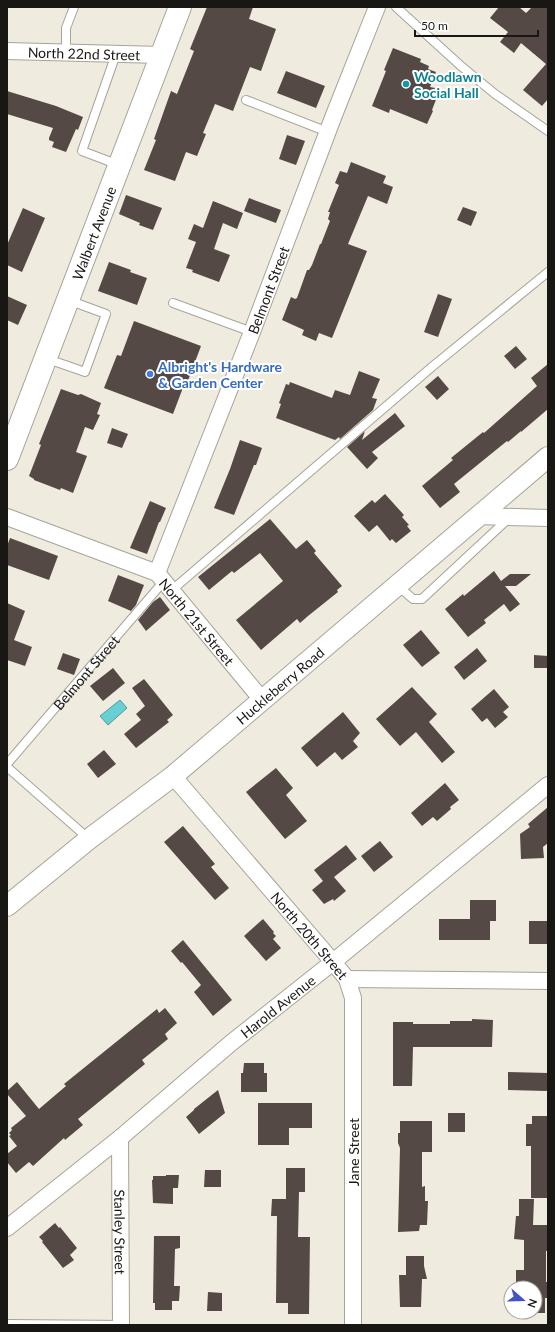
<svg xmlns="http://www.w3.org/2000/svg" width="555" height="1332" viewBox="0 0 555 1332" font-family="Lato,sans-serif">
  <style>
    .water { fill: #68cfd5; stroke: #50989b }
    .building { fill: #554946 }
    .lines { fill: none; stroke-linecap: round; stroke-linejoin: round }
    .service-casing { stroke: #a7a498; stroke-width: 10 }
    .minor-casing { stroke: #a7a498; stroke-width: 18 }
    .tertiary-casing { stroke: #a7a498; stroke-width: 22 }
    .secondary-casing { stroke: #a7a498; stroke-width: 24 }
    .service { stroke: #fff; stroke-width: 8 }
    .minor { stroke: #fff; stroke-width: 16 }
    .tertiary { stroke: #fff; stroke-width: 20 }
    .secondary { stroke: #fff; stroke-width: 22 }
    .culture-dot { fill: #0f9aa8; stroke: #fff; stroke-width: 1.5 }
    .shop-dot { fill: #3f7fe0; stroke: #fff; stroke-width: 1.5 }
    .labels { text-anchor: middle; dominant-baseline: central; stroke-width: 4; stroke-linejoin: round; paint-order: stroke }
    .street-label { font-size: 14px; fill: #191713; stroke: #fff }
    .culture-label { font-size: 14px; font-weight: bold; fill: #0d838f; stroke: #fff; text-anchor: start }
    .shop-label { font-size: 14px; font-weight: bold; fill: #366cbe; stroke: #fff; text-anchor: start }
  </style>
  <rect width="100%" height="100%" fill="#efebde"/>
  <path class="water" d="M120 700 127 708 108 725 100 716Z"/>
  <g class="building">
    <path d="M207 7H253L249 19 276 29 261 71 250 67 233 111 215 104 203 133 206 134 197 156 186 152 175 181 144 170 156 140 154 139 171 91 177 94 194 51 190 49Z"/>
    <path d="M499 7H519L526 13 532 7H548V99L542 106 523 90 546 64 521 43 514 53 500 42 508 32 490 18Z"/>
    <path d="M393 48 421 59 420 62 429 66 428 69 436 72 430 87 435 88 432 95 437 97 432 110 433 111 427 124 390 109 389 113 372 106 386 71 384 70Z"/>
    <path d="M286 71 325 86 316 108 277 93Z"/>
    <path d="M7 91 56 106 83 117 78 130 76 129 66 152 52 147 54 142 49 140V138L53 128 7 114Z"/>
    <path d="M287 135 305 141 296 165 279 159Z"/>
    <path d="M351 162 386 176 383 183 393 187 387 204 368 196 348 244 367 251 332 338 319 333 316 341 302 335 304 330 282 320 291 297 295 299 297 298 307 270H309L312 265 320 244H321L330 221 328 219 330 212H328L339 185 335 183 340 171 347 173Z"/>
    <path d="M126 195 162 208 153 230 139 225 140 223 119 214Z"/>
    <path d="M249 198 281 210 276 223 244 211Z"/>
    <path d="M213 201 243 213 237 229 223 223 214 249 230 255 219 282 192 272 193 270 186 268 196 242 188 239 194 224 203 228Z"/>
    <path d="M463 207 477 212 471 226 457 220Z"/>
    <path d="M23 208 45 218 22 272 7 265V245Z"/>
    <path d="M109 262 131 270 130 272 147 278 137 305 98 291Z"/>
    <path d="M438 294 452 299 438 337 424 332Z"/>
    <path d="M7 296 27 305 18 325 7 320Z"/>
    <path d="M134 321 201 346 186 386 184 385 173 414 104 388 117 355 121 356Z"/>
    <path d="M516 346 527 359 515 369 504 356Z"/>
    <path d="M548 364V409L521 432V431L508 442 507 441 454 484 460 492 440 508 422 486 453 460 451 458 483 432 484 433 537 386 531 378Z"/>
    <path d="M359 371 380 379 372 398 377 399 373 410 340 439 339 437 335 440 276 418 281 404 279 403 286 384 289 385 290 382 332 398 335 390 350 395Z"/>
    <path d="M438 376 449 389 437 400 425 387Z"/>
    <path d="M61 389 78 395 81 394 101 403 97 414 100 415 93 430 85 427 76 452 87 456 73 493 61 488 60 490 34 480V479L29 476 41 445 39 444Z"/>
    <path d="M395 413 405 426 372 452 378 458 367 469 347 447 365 431 362 440Z"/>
    <path d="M112 428 128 434 122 448 107 443Z"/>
    <path d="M240 440 262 448 256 465H254L234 515 214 508 230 469Z"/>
    <path d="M385 494 404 515 402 517 409 525 407 526 411 531 396 543 392 539 390 541 377 525 369 532 354 516 372 500 375 503Z"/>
    <path d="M150 501 166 508 160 522H159L147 554 130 548Z"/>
    <path d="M270 519 296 549 307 540 316 551 314 553 342 586 337 590 338 592 308 616 300 623 297 619 261 650 236 620 283 581 260 553 234 573 232 571 209 590 198 577Z"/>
    <path d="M10 538 58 556 49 580 7 565V546Z"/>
    <path d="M494 571 501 581 510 574H531L516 586H505L520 604 510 612 504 604 484 620 486 623 468 637 445 609 463 594 464 596Z"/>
    <path d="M118 575 144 585 136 605 131 611 108 601Z"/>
    <path d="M160 597 170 610 146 631 138 620 153 602Z"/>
    <path d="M7 603 25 611 14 640 32 647 25 666 7 660Z"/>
    <path d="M421 630 440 653 422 667 403 645Z"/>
    <path d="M477 648 487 661 464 680 454 667Z"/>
    <path d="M63 653 80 659 74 675 57 669Z"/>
    <path d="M534 655 548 656V668H534Z"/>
    <path d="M113 668 125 683 103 701 90 686Z"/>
    <path d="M144 679 173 715 167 720 169 722 136 748 124 734 141 720 136 714 145 706 132 688Z"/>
    <path d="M412 687 437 714 429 722 455 752 442 763 416 732 400 746 376 719Z"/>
    <path d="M494 689 509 707 503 712 508 717 495 728 487 718 482 722 471 709Z"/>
    <path d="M343 712 360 733 353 741 358 747 342 760 335 752 317 767 301 748Z"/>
    <path d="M104 750 116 764 98 778 87 764Z"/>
    <path d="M276 768 293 788 286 795 307 821 285 839 246 792Z"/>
    <path d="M445 783 459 800 450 807 451 809 437 821 433 817 422 826 411 813Z"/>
    <path d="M548 807V843L543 847 544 858 521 859 520 834 530 827 528 824Z"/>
    <path d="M183 826 215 864 211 867 229 888 215 900 164 842Z"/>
    <path d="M380 841 393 857 374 872 361 856Z"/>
    <path d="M346 845 357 859 334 877 346 891 334 901 333 899 324 904 312 890 323 881 314 870Z"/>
    <path d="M470 900H496V921H490V940H439V919H470Z"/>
    <path d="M263 919 274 932 273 933 276 936 273 939 281 948 266 961 244 936Z"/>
    <path d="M529 921H548L547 944H529Z"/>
    <path d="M183 940 232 1000 213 1016 194 992 201 985 182 962 181 963 171 951Z"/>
    <path d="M165 1008 177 1023 165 1034 168 1039 142 1060 145 1064 78 1119 83 1125 65 1140 64 1138 33 1166 29 1162 16 1173 7 1162V1154L17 1146 9 1136 11 1135 9 1133 12 1130 11 1128 26 1116 7 1094V1091L17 1082 39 1109 66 1086 64 1084 157 1009 159 1013Z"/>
    <path d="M472 1019 493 1020 492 1047H413L412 1086H393V1022H413V1024H450V1021H472Z"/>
    <path d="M244 1063H264V1073H267V1092H241V1073H243Z"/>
    <path d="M508 1072 548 1073V1090L546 1091 508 1090Z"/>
    <path d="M218 1090 225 1113 199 1134 186 1117 194 1110V1109Z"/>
    <path d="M258 1103H312V1128H289V1145H258Z"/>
    <rect x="448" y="1113" width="17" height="19"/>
    <path d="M532 1116H548V1198H531V1146H526V1124H532Z"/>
    <path d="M400 1121H432V1152H422V1187L425 1186V1201H428L427 1225H420L419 1231 398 1232 400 1148 398 1143V1133H400Z"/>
    <path d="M286 1168H305V1192H299L298 1237H310L309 1314H288V1303H276L277 1216H271L272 1199H286Z"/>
    <path d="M205 1170H221V1187H204Z"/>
    <path d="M166 1175H179L178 1188H173V1204L153 1203 152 1180H153V1176H166Z"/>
    <path d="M519 1199H534L533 1225H548V1251H546V1282H548V1298H545V1313H527L535 1312V1288H527V1286H516V1270H524V1240L514 1239 516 1216H519Z"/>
    <path d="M55 1223 59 1228 60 1227 77 1248 70 1255 74 1260 63 1268 42 1242 43 1241 39 1237Z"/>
    <path d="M154 1236H180V1248L175 1249 174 1286H180L179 1301H172V1310H155V1303H153Z"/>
    <path d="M406 1256H424V1266L427 1279H422L421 1307H400L399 1275H406Z"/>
    <path d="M208 1292 222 1293V1311H207Z"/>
  </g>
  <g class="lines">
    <g class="service-casing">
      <g id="service">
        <path d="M396 7 461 66 495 94 548 131"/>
        <path d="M66 52V28L74 7"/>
        <path d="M116 54 82 151 119 165"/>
        <path d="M246 100 328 132"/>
        <path d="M173 303 252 332"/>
        <path d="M45 358 85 372 106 314 68 300"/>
        <path d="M398 586 413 599H422L509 518"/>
        <path d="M172 590 433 366 548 272"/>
        <path id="s1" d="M7 764 164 581"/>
        <path d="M7 767 89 839"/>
        <path d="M7 1324 124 1325"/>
      </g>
    </g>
    <g class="minor-casing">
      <g id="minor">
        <path id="s2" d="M7 51 161 55"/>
        <path d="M477 516 548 518"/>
        <path id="s3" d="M7 517 157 573 263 701"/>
        <path id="s4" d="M157 573 252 332 334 115 377 7"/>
        <path id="s5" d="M173 776 333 962 347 979 353 998V1325"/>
        <path d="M347 979 548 981"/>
        <path id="s6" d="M120 1138 121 1325"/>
        <path id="s7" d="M7 1228 120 1138 231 1043 333 962 548 785"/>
      </g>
    </g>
    <g class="tertiary-casing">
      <g id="tertiary">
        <path id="s8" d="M7 906 89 839 173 776 548 457"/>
      </g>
    </g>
    <g class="secondary-casing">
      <g id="secondary">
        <path id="s9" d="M7 459 180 7"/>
      </g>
    </g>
    <use href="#service" class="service"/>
    <use href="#minor" class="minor"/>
    <use href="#tertiary" class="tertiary"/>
    <use href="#secondary" class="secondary"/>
  </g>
  <circle class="culture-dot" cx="406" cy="84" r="4"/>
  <circle class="shop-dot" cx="150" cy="374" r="4"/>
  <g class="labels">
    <g class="street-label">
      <text stroke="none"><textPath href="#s2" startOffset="77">North 22nd Street</textPath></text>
      <text stroke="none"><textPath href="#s9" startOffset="242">Walbert Avenue</textPath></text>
      <text stroke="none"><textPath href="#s4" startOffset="304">Belmont Street</textPath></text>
      <text stroke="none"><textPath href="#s3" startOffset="223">North 21st Street</textPath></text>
      <text stroke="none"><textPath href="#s1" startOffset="121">Belmont Street</textPath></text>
      <text stroke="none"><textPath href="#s8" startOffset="351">Huckleberry Road</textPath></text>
      <text stroke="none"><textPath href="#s5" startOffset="210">North 20th Street</textPath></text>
      <text stroke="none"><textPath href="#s7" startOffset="350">Harold Avenue</textPath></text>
      <text transform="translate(353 1152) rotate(-90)">Jane Street</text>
      <text stroke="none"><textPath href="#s6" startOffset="94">Stanley Street</textPath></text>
    </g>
    <g class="culture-label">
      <text x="414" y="76">Woodlawn<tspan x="414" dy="16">Social Hall</tspan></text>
    </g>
    <g class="shop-label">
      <text x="158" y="366">Albright's Hardware<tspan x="158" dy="16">&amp; Garden Center</tspan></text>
    </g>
  </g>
  <rect width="555" height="1332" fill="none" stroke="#191713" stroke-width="16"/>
  <g transform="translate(523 1300) rotate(110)"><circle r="19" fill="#ffffff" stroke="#a3a2a1"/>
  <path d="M0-3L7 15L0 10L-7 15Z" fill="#4551c6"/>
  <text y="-6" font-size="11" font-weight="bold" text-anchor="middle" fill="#191713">N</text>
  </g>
  <path d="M415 30v6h123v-6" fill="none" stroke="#191713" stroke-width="2"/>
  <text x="421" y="30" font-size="12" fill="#191713" stroke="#ffffff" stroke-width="3" paint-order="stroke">50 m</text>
</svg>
